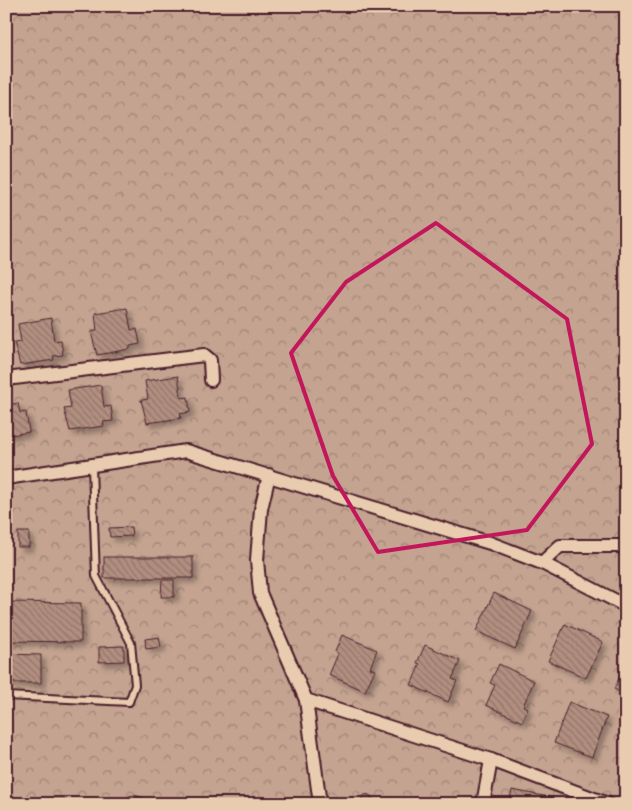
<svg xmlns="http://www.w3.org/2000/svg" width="632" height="810" viewBox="0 0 632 810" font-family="'Comic Neue',sans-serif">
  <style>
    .park { fill: url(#park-crowns); stroke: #87615e }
    .building { fill: url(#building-back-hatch); stroke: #4a1f2b; filter: url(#shadow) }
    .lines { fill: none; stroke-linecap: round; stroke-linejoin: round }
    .lane-casing { stroke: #4a1f2b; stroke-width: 10 }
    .street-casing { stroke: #4a1f2b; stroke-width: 16 }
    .lane { stroke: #e9ccaf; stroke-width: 6 }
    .street { stroke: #e9ccaf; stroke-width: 12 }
    .marked { fill: none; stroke: #c2185b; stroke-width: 4; stroke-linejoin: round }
  </style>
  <defs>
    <pattern id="park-crowns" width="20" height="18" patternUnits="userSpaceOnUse" patternTransform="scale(1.25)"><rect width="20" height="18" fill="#c4a390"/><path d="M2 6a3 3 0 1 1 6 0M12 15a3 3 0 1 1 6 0" fill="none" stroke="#a18476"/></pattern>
    <pattern id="building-back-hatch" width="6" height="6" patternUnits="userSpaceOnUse" patternTransform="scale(1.25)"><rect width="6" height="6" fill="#b18f80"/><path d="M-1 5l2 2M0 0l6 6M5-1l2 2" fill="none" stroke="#927469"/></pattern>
    <filter id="shadow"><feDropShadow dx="4.5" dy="4.5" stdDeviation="2.5" flood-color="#0004"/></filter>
  </defs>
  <rect width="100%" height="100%" fill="#dfc2a7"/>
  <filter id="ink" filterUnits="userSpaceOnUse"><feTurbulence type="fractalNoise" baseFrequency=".02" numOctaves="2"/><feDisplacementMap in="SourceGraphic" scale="10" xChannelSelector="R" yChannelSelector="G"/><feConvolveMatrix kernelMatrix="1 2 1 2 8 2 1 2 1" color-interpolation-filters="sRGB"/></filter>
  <g filter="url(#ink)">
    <rect class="park" x="6" y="6" width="620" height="798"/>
    <g class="building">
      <path d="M127 308 131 330 137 329 140 344 130 346V349L97 355 91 332 97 331 95 313Z"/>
      <path d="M51 318 54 341 61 340 63 355 53 356 54 360 20 365 14 343 21 342 18 324Z"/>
      <path d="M178 376 181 398 188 397 190 412 180 414 181 418 147 423 141 400 148 399 145 381Z"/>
      <path d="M101 385 104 407 111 406 113 421 103 422 104 426 70 431 64 409 71 408 68 390Z"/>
      <path d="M6 394 8 405 18 403 20 413 26 412 29 432 6 436Z"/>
      <path d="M131 527 132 536 110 537 109 528Z"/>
      <rect x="18" y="532" width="11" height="15"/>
      <rect x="104" y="557" width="89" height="21"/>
      <path d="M162 580H174V597H161Z"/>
      <path d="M494 593 532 611 515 649 476 631Z"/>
      <path d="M6 602 81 603V642L6 641Z"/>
      <path d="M565 624 603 642 586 678 548 661Z"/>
      <path d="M342 635 377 650 370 668 375 670 365 691 329 675 338 654 335 652Z"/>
      <path d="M159 637 161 647 146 649 145 639Z"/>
      <path d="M425 645 460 661 452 679 457 681 448 702 411 685 420 664 417 663Z"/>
      <path d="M124 646V661L99 662V647Z"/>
      <path d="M6 654 41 655V683H6Z"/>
      <path d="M499 664 534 681 523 706 528 708 522 722 486 705 495 685 490 683Z"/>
      <path d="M626 664V695L614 689Z"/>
      <path d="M569 702 607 717 592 757 554 743Z"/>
      <path d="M512 790 554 798 553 804H509Z"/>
      <circle cx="367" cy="800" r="5.5"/>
      <path d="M134 795 144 798 147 804H122L129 796Z"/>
      <path d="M6 798 65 799V804H6Z"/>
    </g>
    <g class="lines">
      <g class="lane-casing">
        <path id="lane" d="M6 696 129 702 135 685 131 643 96 576 92 467"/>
      </g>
      <g class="street-casing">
        <g id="street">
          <path d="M6 379 204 355 210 360 211 380"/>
          <path d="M269 475 261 509 257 560 260 593 306 700 320 804"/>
          <path d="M6 478 186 451 490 543 542 563 626 606"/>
          <path d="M542 563 560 546H626"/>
          <path d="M306 700 491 760 608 804"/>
          <path d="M483 804 491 760"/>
        </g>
      </g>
      <use href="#lane" class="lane"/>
      <use href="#street" class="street"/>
    </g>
  </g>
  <path class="marked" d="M436 223 567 319 592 444 527 530 378 552 333 476 291 353 346 282Z"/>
  <rect width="632" height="810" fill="none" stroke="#e9ccaf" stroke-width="25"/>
  <rect x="12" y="12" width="607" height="785" fill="none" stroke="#4a1f2b" stroke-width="2" filter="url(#ink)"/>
</svg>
